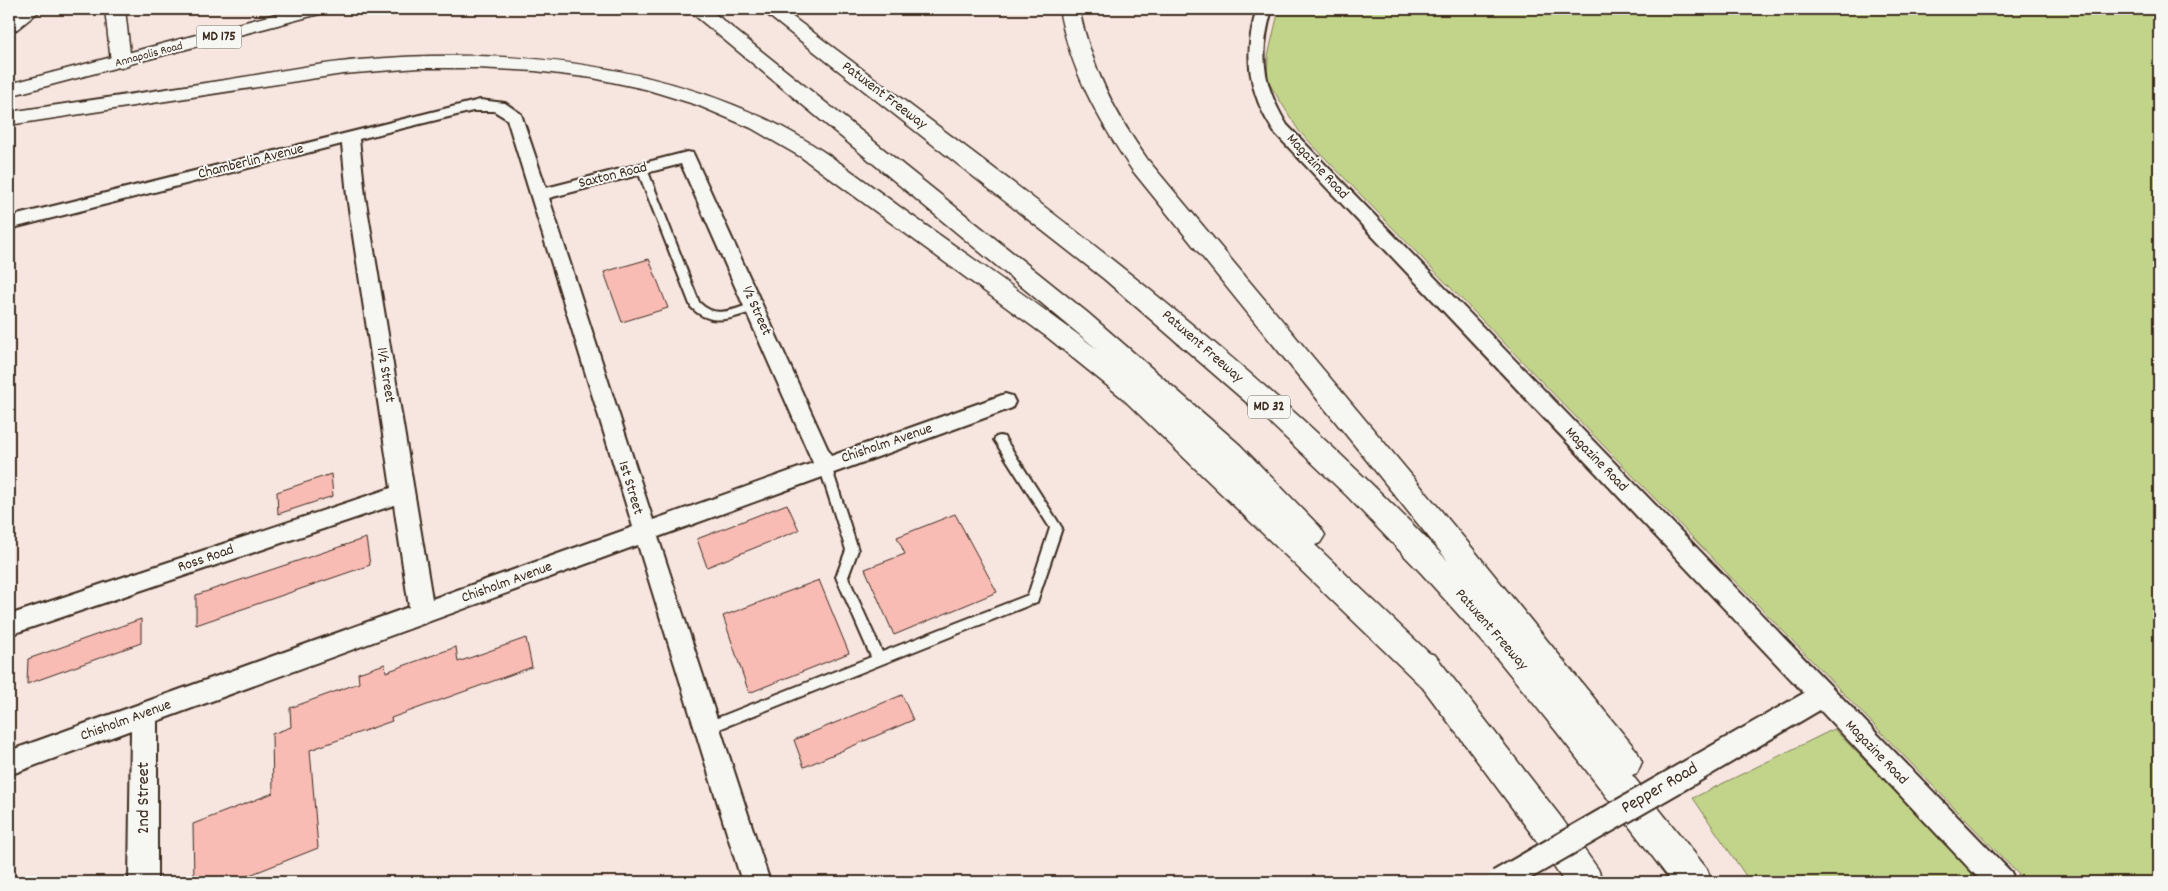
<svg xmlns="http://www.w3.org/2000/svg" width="2168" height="891" viewBox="0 0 2168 891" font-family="Dekko,sans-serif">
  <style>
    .green { fill: #c2d489; stroke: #7e7f54 }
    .building { fill: #f8bcb5; stroke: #3b2a1e }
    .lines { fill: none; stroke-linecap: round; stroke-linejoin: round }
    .lane-casing { stroke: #3b2a1e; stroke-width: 4 }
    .street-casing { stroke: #3b2a1e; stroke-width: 4 }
    .primary-casing { stroke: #3b2a1e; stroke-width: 3 }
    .highway-casing { stroke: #3b2a1e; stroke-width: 3 }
    .lane { fill: #f6f6f2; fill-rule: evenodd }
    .street { fill: #f6f6f2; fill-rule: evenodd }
    .primary { fill: #f6f6f2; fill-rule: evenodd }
    .highway { fill: #f6f6f2; fill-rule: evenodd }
    .street-bridge-casing { stroke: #3b2a1e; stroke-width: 29; stroke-linecap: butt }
    .street-bridge { stroke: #f6f6f2; stroke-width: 25 }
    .labels { text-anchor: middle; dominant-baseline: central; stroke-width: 4; stroke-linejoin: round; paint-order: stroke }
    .far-street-label { font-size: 12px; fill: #3b2a1e; stroke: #f6f6f2 }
    .shield { fill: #f6f6f2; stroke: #73675e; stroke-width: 1 }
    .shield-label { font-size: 14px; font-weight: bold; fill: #3b2a1e }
    .street-label { font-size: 15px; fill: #3b2a1e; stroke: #f6f6f2 }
    .near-street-label { font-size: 18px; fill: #3b2a1e; stroke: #f6f6f2 }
  </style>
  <rect width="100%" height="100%" fill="#f7e5e0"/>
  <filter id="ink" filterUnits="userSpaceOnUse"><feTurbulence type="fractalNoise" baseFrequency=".02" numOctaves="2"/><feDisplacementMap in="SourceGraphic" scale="10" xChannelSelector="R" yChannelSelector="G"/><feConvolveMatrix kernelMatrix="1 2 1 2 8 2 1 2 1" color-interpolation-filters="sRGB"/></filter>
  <g filter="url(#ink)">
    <g class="green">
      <path d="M1279 9H2159V882H2026L1299 131 1267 80 1268 56Z"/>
      <path d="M1834 729 1983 882H1750L1693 798Z"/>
    </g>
    <g class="building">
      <path d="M649 259 668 308 622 322 604 272Z"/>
      <path d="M331 474 333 496 278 514 277 492Z"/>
      <path d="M787 504 799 530 707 567 697 539Z"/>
      <path d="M955 514 997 592 894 635 865 569 905 554 897 537Z"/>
      <path d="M366 538 370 565 196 625V595Z"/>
      <path d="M819 580 849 653 749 693 723 616Z"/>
      <path d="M141 619V643L27 684 28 659Z"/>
      <path d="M526 638 532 667 391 718 392 721 310 750 318 848 232 882H194L193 824 273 793 272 734 291 727 290 708 359 683 358 673 385 664 386 672 456 647 458 662Z"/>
      <path d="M902 695 913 720 804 767 794 740Z"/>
    </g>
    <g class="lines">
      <g class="lane-casing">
        <g id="lane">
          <path d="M642 166 647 169 699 302C716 320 734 309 754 303L759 307 758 310C733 317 712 329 691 307L637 169Z"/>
          <path d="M1000 436 1004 437 1062 528 1037 602 707 734 702 732 700 728 702 724 871 657 836 577 846 550 819 466 821 463H829L831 466 858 550 848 577 882 652 1028 595 1050 528 996 443 994 440 996 437Z"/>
        </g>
      </g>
      <g class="street-casing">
        <g id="street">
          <path d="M1257 9H1272C1259 55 1262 84 1287 125L2011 872 2015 882H1982L1820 710 1710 775 1701 778 1692 775 1688 766 1692 757 1804 693 1274 132C1248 92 1243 54 1257 9Z"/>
          <path d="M480 100 505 103 521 114 546 188 687 152 693 153 831 456 1005 394 1012 396 1015 402 1012 408 658 537 770 882H742L638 545 157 721V882H129L131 730 9 775V751L409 607 394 505 9 635V615L391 488 347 196 342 144 9 229V217ZM473 111H494L507 119 633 527 432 599 365 196 359 139ZM681 164 813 463 653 520 549 198Z"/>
        </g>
      </g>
      <g class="primary-casing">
        <path id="primary" d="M295 9H326L323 13 9 96V84Z"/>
      </g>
      <g class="highway-casing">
        <g id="highway">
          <path d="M20 9H42L16 30 9 32V17Z"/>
          <path d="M105 9H125L131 62 128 66 121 68 114 66 111 62Z"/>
          <path d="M687 9H709L1088 313 1240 445 1320 527 1325 535 1320 543 1315 545 1429 653 1435 655 1560 816 1598 869 1603 882H1564L1536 840 1423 688 1120 396 1047 337 801 157 751 128 697 105 645 89 593 78 535 71 477 68H418L343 74 9 125V112C81 102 153 91 225 80 270 73 314 64 359 60 497 48 637 59 764 118 817 142 864 181 911 215 974 259 1037 303 1098 350Z"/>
          <path d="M760 9H782C1012 182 1249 351 1448 561L1132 170C1098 119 1070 70 1059 9H1079C1092 67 1113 111 1148 160L1469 544 1637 751 1642 762 1637 773 1632 775 1707 869 1712 882H1672L1556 731 1491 651 1422 574 1347 496 1268 421 1104 279Z"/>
        </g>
      </g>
      <use href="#lane" class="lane"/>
      <use href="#street" class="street"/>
      <use href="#primary" class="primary"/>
      <use href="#highway" class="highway"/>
      <g class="street-bridge-casing">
        <path id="street-bridge" d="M1499 882 1701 766"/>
      </g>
      <use href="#street-bridge" class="street-bridge"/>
    </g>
  </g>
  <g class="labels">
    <g class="far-street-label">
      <text transform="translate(149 55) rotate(-15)">Annapolis Road</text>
    </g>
    <g class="shield">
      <rect x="196.5" y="25.5" width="45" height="23" rx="4"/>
      <rect x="1248" y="395.5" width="42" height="23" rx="4"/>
    </g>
    <g class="shield-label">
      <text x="219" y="37">MD 175</text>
      <text x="1269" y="407">MD 32</text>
    </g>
    <g class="street-label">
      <text transform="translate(884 96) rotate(37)">Patuxent Freeway</text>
      <text transform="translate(251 162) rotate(-14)">Chamberlin Avenue</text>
      <text transform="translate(1317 167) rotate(47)">Magazine Road</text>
      <text transform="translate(613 176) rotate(-14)">Saxton Road</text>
      <text transform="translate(756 311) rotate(66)">½ Street</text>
      <text transform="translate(1202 347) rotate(41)">Patuxent Freeway</text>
      <text transform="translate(385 375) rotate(81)">1½ Street</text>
      <text transform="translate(887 444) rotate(-19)">Chisholm Avenue</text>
      <text transform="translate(1596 460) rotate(46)">Magazine Road</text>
      <text transform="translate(630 488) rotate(73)">1st Street</text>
      <text transform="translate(206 559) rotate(-19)">Ross Road</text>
      <text transform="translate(507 583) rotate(-20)">Chisholm Avenue</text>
      <text transform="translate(1491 630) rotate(49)">Patuxent Freeway</text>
      <text transform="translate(126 721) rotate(-20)">Chisholm Avenue</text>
      <text transform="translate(1876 753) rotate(46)">Magazine Road</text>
    </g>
    <g class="near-street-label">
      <text transform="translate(1660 789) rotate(-30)">Pepper Road</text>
      <text transform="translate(144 798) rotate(-90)">2nd Street</text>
    </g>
  </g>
  <rect width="2168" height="891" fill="none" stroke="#f6f6f2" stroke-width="30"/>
  <rect x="15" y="15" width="2138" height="861" fill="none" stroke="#3b2a1e" stroke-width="2" filter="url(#ink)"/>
</svg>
